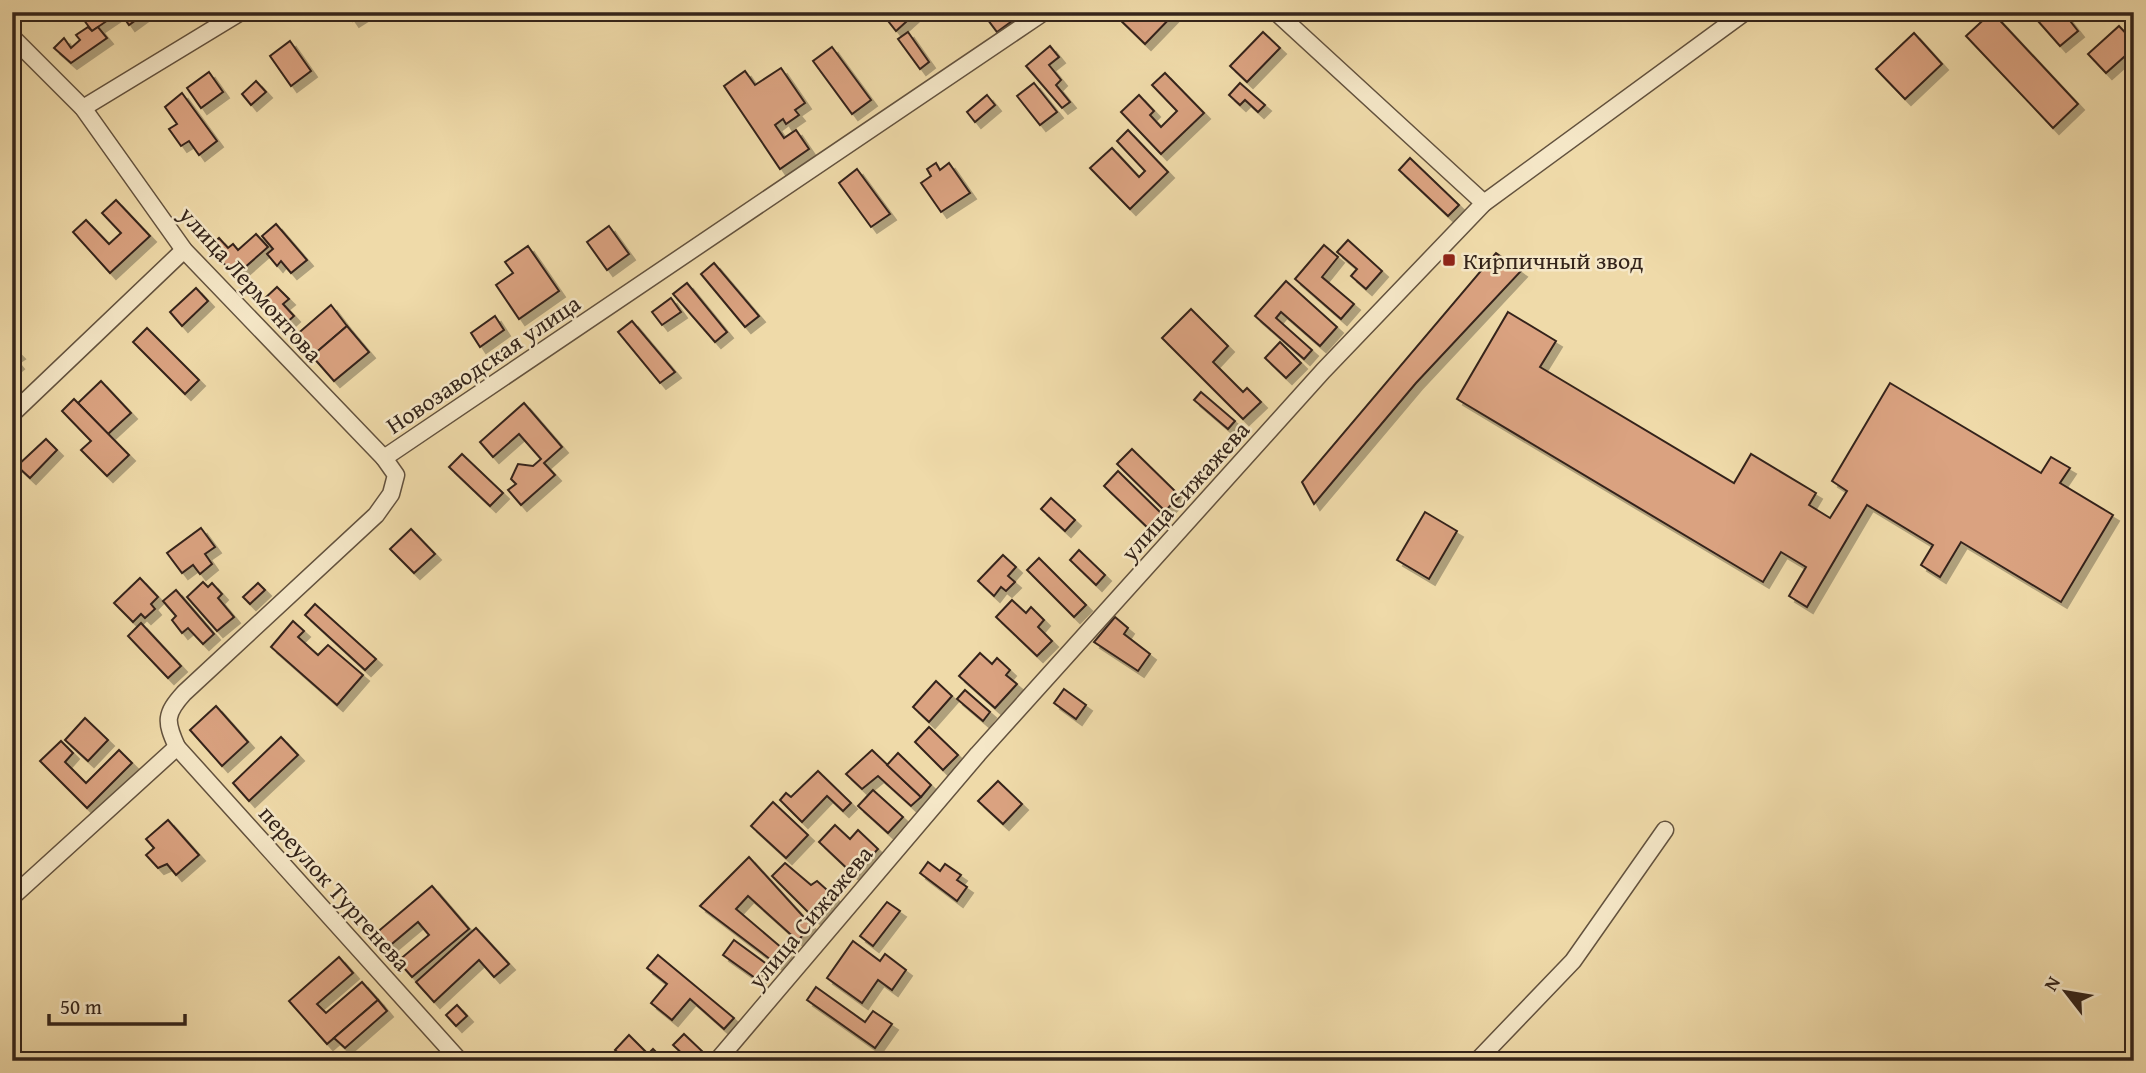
<svg xmlns="http://www.w3.org/2000/svg" width="2146" height="1073" viewBox="0 0 2146 1073" font-family="'Gentium Book Plus',serif">
  <style>
    .building { fill: #daa280; stroke: #34241a; stroke-width: 2; filter: url(#shadow) }
    .lines { fill: none; stroke-linecap: round; stroke-linejoin: round }
    .street-casing { stroke: #63523e; stroke-width: 19 }
    .street { stroke: #f5e7c7; stroke-width: 16 }
    .poi-dot { fill: #8f2418; stroke: #f5e7c7; stroke-width: 2.5 }
    .labels { text-anchor: middle; dominant-baseline: central; stroke-width: 5; stroke-linejoin: round; paint-order: stroke }
    .poi-label { font-size: 24px; fill: #34241a; stroke: #f5e7c7; text-anchor: start }
    .street-label { font-size: 24px; fill: #34241a; stroke: #f5e7c7 }
  </style>
  <defs>
    <filter id="shadow"><feDropShadow dx="6" dy="6" stdDeviation="0" flood-color="#0004"/></filter>
  </defs>
  <rect width="100%" height="100%" fill="#efdaa9"/>
  <filter id="stains"><feTurbulence type="fractalNoise" baseFrequency=".00286" numOctaves="4"/><feColorMatrix values="0 0 0 0 .2 0 0 0 0 .09 0 0 0 0 .02 0 0 0 .5 -.17"/></filter>
  <radialGradient id="worn" r=".72"><stop offset=".6" stop-color="#630" stop-opacity="0"/><stop offset="1" stop-color="#630" stop-opacity=".3"/></radialGradient>
  <g class="building">
    <path d="M78 12H116L117 14 92 31Z"/>
    <path d="M120 12H147L129 25Z"/>
    <path d="M347 12H367L353 21Z"/>
    <path d="M881 12H917L896 31Z"/>
    <path d="M982 12H1022L1023 13 997 32Z"/>
    <path d="M1112 12H1131L1137 18 1143 12H1176L1145 44Z"/>
    <path d="M1992 12 2078 104 2053 128 1966 36Z"/>
    <path d="M2030 12H2063L2078 31 2060 46Z"/>
    <path d="M2119 26 2134 42V48L2106 73 2088 54Z"/>
    <path d="M88 27 92 31 98 27 107 38 71 63 54 48 64 38 71 48 80 40 76 35Z"/>
    <path d="M908 32 929 62 920 69 898 39Z"/>
    <path d="M1263 32 1280 48 1247 82 1230 66Z"/>
    <path d="M1914 33 1942 64 1905 99 1876 69Z"/>
    <path d="M290 41 311 71 291 86 270 56Z"/>
    <path d="M1050 46 1059 57 1049 65 1061 80 1056 85 1070 102 1062 108 1026 66Z"/>
    <path d="M832 47 871 100 852 114 813 61Z"/>
    <path d="M781 68 805 103 795 110 799 115 786 124 783 119 775 125 784 138 796 130 809 149 780 169 724 86 745 71 755 85Z"/>
    <path d="M209 72 223 92 201 108 187 88Z"/>
    <path d="M1165 73 1204 113 1161 154 1121 112 1139 95 1154 111 1150 115 1161 127 1177 111 1152 85Z"/>
    <path d="M256 81 266 92 251 105 242 94Z"/>
    <path d="M1034 83 1057 112 1040 125 1017 96Z"/>
    <path d="M1240 83 1265 105 1258 112 1245 100 1240 105 1229 95Z"/>
    <path d="M182 93 217 141 199 155 189 141 181 146 169 129 177 124 165 107Z"/>
    <path d="M987 95 995 105 975 122 967 112Z"/>
    <path d="M1128 130 1168 172 1130 209 1090 168 1112 148 1139 177 1145 171 1117 141Z"/>
    <path d="M1410 158 1459 205 1448 216 1399 170Z"/>
    <path d="M936 163 940 170 949 163 970 193 941 212 921 183 931 176 927 169Z"/>
    <path d="M857 169 890 214 871 227 839 183Z"/>
    <path d="M116 200 150 236 110 273 73 232 86 220 109 244 121 233 102 213Z"/>
    <path d="M276 224 307 260 291 273 281 261 277 266 267 254 273 249 262 236Z"/>
    <path d="M609 226 629 254 607 270 587 242Z"/>
    <path d="M256 234 268 247 235 276 209 247 219 238 228 248 233 244 238 250Z"/>
    <path d="M1348 240 1382 271 1366 289 1351 276 1357 269 1337 252Z"/>
    <path d="M1324 245 1338 257 1322 277 1354 304 1341 319 1295 279Z"/>
    <path d="M528 246 559 291 519 319 496 285 513 273 505 262Z"/>
    <path d="M1496 253 1521 271 1416 383 1314 504 1302 482Z"/>
    <path d="M714 263 759 316 745 327 701 274Z"/>
    <path d="M1286 281 1337 327 1320 346 1281 312 1276 318 1312 350 1304 359 1255 316Z"/>
    <path d="M687 283 727 332 715 342 673 294Z"/>
    <path d="M277 287 289 299 283 304 294 316 285 324 263 300Z"/>
    <path d="M196 288 208 301 182 326 170 312Z"/>
    <path d="M671 298 681 312 662 325 652 312Z"/>
    <path d="M331 305 347 326 312 356 295 336Z"/>
    <path d="M1191 309 1228 346 1213 362 1243 392 1247 388 1261 402 1243 419 1162 338Z"/>
    <path d="M1508 312 1556 341 1540 367 1734 483 1751 454 1816 493 1809 505 1830 518 1847 491 1832 481 1890 383 2041 473 2051 457 2070 468 2060 483 2113 515 2061 602 1961 542 1940 577 1921 565 1933 545 1867 505 1807 607 1789 596 1806 567 1781 552 1763 582 1457 399Z"/>
    <path d="M495 316 504 330 480 347 471 333Z"/>
    <path d="M632 321 675 372 660 383 618 332Z"/>
    <path d="M347 326 369 352 334 381 312 356Z"/>
    <path d="M147 328 199 380 185 394 133 342Z"/>
    <path d="M1280 342 1301 363 1286 378 1265 358Z"/>
    <path d="M12 346 19 353 13 357 18 363 12 368Z"/>
    <path d="M101 381 131 413 108 434 78 403Z"/>
    <path d="M1201 392 1235 421 1228 429 1194 400Z"/>
    <path d="M74 399 129 455 107 476 81 450 91 441 62 411Z"/>
    <path d="M524 403 562 447 544 463 555 475 521 505 508 490 516 484 511 479 518 464 533 466 541 459 519 434 493 457 480 442Z"/>
    <path d="M46 439 57 450 30 478 17 466Z"/>
    <path d="M1132 449 1180 496 1165 511 1117 464Z"/>
    <path d="M462 454 503 493 490 506 449 467Z"/>
    <path d="M1118 471 1163 515 1149 529 1104 486Z"/>
    <path d="M1051 498 1075 520 1065 531 1041 509Z"/>
    <path d="M1425 512 1457 531 1429 579 1397 560Z"/>
    <path d="M201 528 215 547 205 554 212 564 200 574 193 565 182 573 167 553Z"/>
    <path d="M411 529 435 554 414 573 390 549Z"/>
    <path d="M1079 550 1105 575 1096 585 1070 560Z"/>
    <path d="M1003 555 1016 567 1008 576 1015 582 1006 591 1001 587 994 596 978 581Z"/>
    <path d="M1039 558 1086 605 1074 617 1027 570Z"/>
    <path d="M140 578 158 597 151 604 155 609 145 618 141 614 133 622 114 603Z"/>
    <path d="M203 582 208 587 212 583 222 594 218 598 234 617 217 631 187 597Z"/>
    <path d="M258 583 265 590 250 604 243 597Z"/>
    <path d="M176 590 214 634 203 644 188 628 182 633 172 620 176 616 163 601Z"/>
    <path d="M1012 600 1026 613 1031 607 1044 620 1038 627 1052 641 1037 656 996 617Z"/>
    <path d="M315 604 376 659 365 670 305 615Z"/>
    <path d="M1115 617 1128 628 1124 634 1150 654 1138 671 1094 642Z"/>
    <path d="M293 621 304 631 298 637 318 655 328 645 363 675 337 705 271 647Z"/>
    <path d="M141 623 181 666 168 678 128 636Z"/>
    <path d="M980 653 992 664 997 658 1010 670 1006 675 1017 684 995 708 959 676Z"/>
    <path d="M936 681 952 696 929 722 913 707Z"/>
    <path d="M1064 689 1086 705 1076 719 1054 703Z"/>
    <path d="M965 690 990 712 983 721 957 699Z"/>
    <path d="M216 706 248 742 222 766 190 730Z"/>
    <path d="M85 718 108 740 88 761 65 740Z"/>
    <path d="M929 727 958 755 943 770 915 742Z"/>
    <path d="M281 737 298 755 249 801 233 783Z"/>
    <path d="M61 741 73 753 65 762 86 783 119 750 132 763 87 808 40 761Z"/>
    <path d="M872 750 921 797 911 806 878 776 862 789 846 774Z"/>
    <path d="M898 753 931 785 921 797 887 765Z"/>
    <path d="M818 771 851 803 843 811 827 796 802 822 780 800 786 793 791 797Z"/>
    <path d="M998 781 1022 804 1003 824 978 801Z"/>
    <path d="M873 790 903 817 888 833 858 806Z"/>
    <path d="M773 802 808 835 786 858 751 826Z"/>
    <path d="M168 820 199 855 176 875 167 864 158 868 146 855 154 848 146 839Z"/>
    <path d="M835 825 850 839 858 830 878 849 854 875 819 842Z"/>
    <path d="M749 857 811 925 798 941 748 896 736 909 789 954 779 966 700 906Z"/>
    <path d="M928 862 940 871 945 864 961 875 957 880 967 887 957 901 920 873Z"/>
    <path d="M785 863 811 885 817 881 835 897 816 920 772 876Z"/>
    <path d="M432 886 469 929 412 977 398 961 429 935 418 922 387 948 375 934Z"/>
    <path d="M887 902 900 911 873 946 860 936Z"/>
    <path d="M476 928 509 964 494 977 479 960 434 1002 416 982Z"/>
    <path d="M734 940 768 965 758 980 723 955Z"/>
    <path d="M853 941 880 961 885 954 906 970 892 990 878 980 862 1003 827 978Z"/>
    <path d="M658 955 734 1018 724 1029 690 999 672 1020 651 1003 667 984 647 968Z"/>
    <path d="M339 957 353 973 317 1004 326 1013 362 982 378 1000 327 1044 289 1001Z"/>
    <path d="M816 987 865 1022 873 1011 892 1024 875 1048 807 1000Z"/>
    <path d="M378 1000 387 1011 345 1048 334 1038Z"/>
    <path d="M457 1005 467 1016 456 1026 446 1015Z"/>
    <path d="M684 1034 704 1053 697 1061H690L673 1045Z"/>
    <path d="M629 1035 648 1054 653 1049 665 1061H627L615 1050Z"/>
  </g>
  <g class="lines">
    <g class="street-casing">
      <g id="street">
        <path d="M1276 12 1484 203"/>
        <path d="M12 37 83 108 184 250 384 458"/>
        <path d="M83 108 241 12"/>
        <path d="M12 414 184 250"/>
        <path d="M177 747 460 1061"/>
        <path d="M12 897 177 747C165 721 165 714 184 693L376 515 391 494 396 475 384 458 1044 12"/>
        <path d="M717 1061 978 754 1323 371 1484 203 1745 12"/>
        <path d="M1477 1061 1573 961 1665 830"/>
      </g>
    </g>
    <use href="#street" class="street"/>
  </g>
  <rect class="poi-dot" x="1442" y="253" width="14" height="14" rx="3.5"/>
  <g class="labels">
    <g class="poi-label">
      <text x="1463" y="260">Кирпичный звод</text>
    </g>
    <g class="street-label">
      <text transform="translate(251 284) rotate(48)">улица Лермонтова</text>
      <text transform="translate(483 364) rotate(-34)">Новозаводская улица</text>
      <text transform="translate(1185 491) rotate(-48)">улица Сижажева</text>
      <text transform="translate(335 888) rotate(48)">переулок Тургенева</text>
      <text transform="translate(810 917) rotate(-50)">улица Сижажева</text>
    </g>
  </g>
  <rect width="2146" height="1073" fill="none" stroke="#efdaa9" stroke-width="42"/>
  <rect x="14" y="14" width="2118" height="1045" fill="none" stroke="#34241a" stroke-width="3.5"/>
  <rect x="21" y="21" width="2104" height="1031" fill="none" stroke="#34241a" stroke-width="2"/>
  <g transform="translate(2066 992) rotate(301)" stroke="#f5e7c7" stroke-width="5" paint-order="stroke">
  <path d="M0-5L12 26L0 18L-12 26Z" fill="#34241a"/>
  <text y="-10" font-size="19" font-weight="bold" text-anchor="middle" fill="#34241a">N</text>
  </g>
  <path d="M49 1014v10h136v-10" fill="none" stroke="#34241a" stroke-width="3.5"/>
  <text x="60" y="1014" font-size="21" fill="#34241a" stroke="#f5e7c7" stroke-width="5" paint-order="stroke">50 m</text>
  <rect width="100%" height="100%" filter="url(#stains)"/>
  <rect width="100%" height="100%" fill="url(#worn)"/>
</svg>
